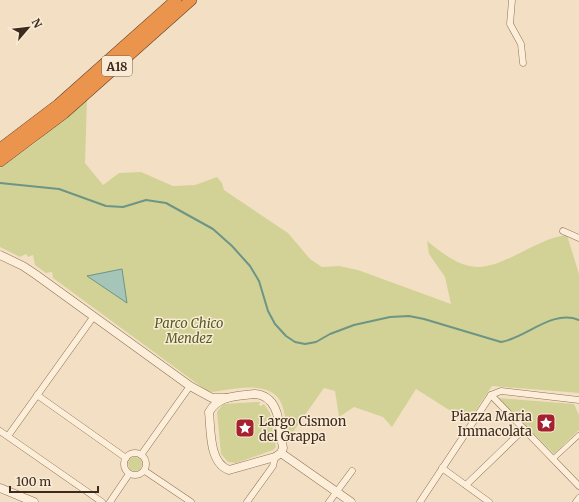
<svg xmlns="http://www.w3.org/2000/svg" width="579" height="502" viewBox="0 0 579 502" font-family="Merriweather,serif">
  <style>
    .green { fill: #d2d296 }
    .water { fill: #a6c5b9; stroke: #6c9586 }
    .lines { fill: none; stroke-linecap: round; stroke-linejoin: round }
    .stream { stroke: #6c9586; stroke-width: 2 }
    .pedestrian-casing { stroke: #907058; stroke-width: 5.5 }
    .minor-casing { stroke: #907058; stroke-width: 7 }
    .tertiary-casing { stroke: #907058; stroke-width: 9 }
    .motorway-casing { stroke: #5d3e2c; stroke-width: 12 }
    .pedestrian { stroke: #fceed9; stroke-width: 4.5 }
    .minor { stroke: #fceed9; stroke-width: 6 }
    .tertiary { stroke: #fceed9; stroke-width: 8 }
    .motorway { stroke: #ea944d; stroke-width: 11 }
    .labels { text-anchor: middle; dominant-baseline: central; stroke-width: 3; stroke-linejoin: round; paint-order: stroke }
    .shield { fill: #f9ebd5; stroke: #766454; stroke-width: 1 }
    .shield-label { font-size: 12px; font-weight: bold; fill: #3e2a1d }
    .park-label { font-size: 13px; font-style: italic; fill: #545d22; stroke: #f9ebd5 }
    .poi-label { font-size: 13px; fill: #3e2a1d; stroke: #f9ebd5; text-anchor: end }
  </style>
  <rect width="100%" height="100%" fill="#f3e0c4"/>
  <g class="green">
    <path d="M87 100 85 163 103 185 119 173 141 172 173 186 195 185 217 177 222 183 224 190 288 233 310 259 322 267 339 266 358 270 451 304 445 277 429 254 427 241C440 251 454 263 470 266 499 273 535 238 567 235L579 274V393L492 386 468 422 416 389 392 427 383 417 354 407 339 417 335 391 324 388 288 439C286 428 286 416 282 405 272 378 233 390 212 392L207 391 53 278 52 272 46 273 35 265 33 255 28 257 26 254 20 257 0 247V168L35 143Z"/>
    <path d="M498 398 574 404 579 415V430L554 454Z"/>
    <path d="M257 402H260L259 405 261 406 264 404 270 413 276 447 273 450 236 463 228 462 221 454 217 412 223 404Z"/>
    <circle cx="135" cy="464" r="7"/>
  </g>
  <path class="water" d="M122 269 127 303 87 276Z"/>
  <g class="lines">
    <path class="stream" d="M0 183 59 189 106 206 123 207 146 200 166 203 213 229 232 246 250 266 259 281 268 311 275 324 286 336 295 342 305 344 316 342 330 334 354 325 390 317 409 316 424 319 501 342C526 338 552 309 579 320"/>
    <g class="pedestrian-casing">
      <path id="pedestrian" d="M553 459 579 435"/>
    </g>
    <g class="minor-casing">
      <g id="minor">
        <path d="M512 0 510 24 521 44 523 63"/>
        <path d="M563 231 579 238"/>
        <path d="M37 395 126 458"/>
        <path d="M491 395 579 486"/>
        <path d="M0 431 102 502"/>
        <path d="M8 436 94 316"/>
        <circle cx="135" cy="464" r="11"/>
        <path d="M141 455 190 386"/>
        <path d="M442 468 489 502"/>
        <path d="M145 471 191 502"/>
        <path d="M466 485 524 429"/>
        <path d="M110 502 129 474"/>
        <path d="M247 502 273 466 275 457"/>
        <path d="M329 502 352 471"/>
        <path d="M420 502 491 395 501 391 579 400"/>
        <path d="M576 502 579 498"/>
      </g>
    </g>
    <g class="tertiary-casing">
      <g id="tertiary">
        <path d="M0 255 23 266 35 274 190 386 212 398H227"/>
        <path d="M255 394C281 396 279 428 283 448L281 453 275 457 229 470C209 463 211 431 209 412 219 395 237 396 255 394Z"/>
        <path d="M281 453 351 502"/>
        <path d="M0 488 34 502"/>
      </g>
    </g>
    <g class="motorway-casing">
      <g id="motorway">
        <path d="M0 149 58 105 176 0"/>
        <path d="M0 161 64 113 191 0"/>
      </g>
    </g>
    <use href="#pedestrian" class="pedestrian"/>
    <use href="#minor" class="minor"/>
    <use href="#tertiary" class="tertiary"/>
    <use href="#motorway" class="motorway"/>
  </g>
  <defs>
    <g id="sight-square" transform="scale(1)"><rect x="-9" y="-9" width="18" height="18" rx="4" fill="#a52130" stroke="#f9ebd5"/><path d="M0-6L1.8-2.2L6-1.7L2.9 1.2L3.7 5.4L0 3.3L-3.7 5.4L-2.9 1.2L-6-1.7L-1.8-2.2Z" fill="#fff"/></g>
  </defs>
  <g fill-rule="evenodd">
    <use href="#sight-square" x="546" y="423"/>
    <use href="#sight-square" x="245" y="428"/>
  </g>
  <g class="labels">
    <rect class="shield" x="102" y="56" width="30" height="20" rx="3"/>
    <g class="shield-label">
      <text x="117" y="66">A18</text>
    </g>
    <g class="park-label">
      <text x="189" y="323">Parco Chico<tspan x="189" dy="15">Mendez</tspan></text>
    </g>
    <g class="poi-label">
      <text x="532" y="416">Piazza Maria<tspan x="532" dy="15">Immacolata</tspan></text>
      <text x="259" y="421" text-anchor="start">Largo Cismon<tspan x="259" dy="15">del Grappa</tspan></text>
    </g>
  </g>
  <g transform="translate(28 28) rotate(62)" stroke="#f9ebd5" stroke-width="3" paint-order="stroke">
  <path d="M0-3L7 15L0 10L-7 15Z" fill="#3e2a1d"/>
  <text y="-6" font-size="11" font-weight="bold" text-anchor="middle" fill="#3e2a1d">N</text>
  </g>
  <path d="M10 486v6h88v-6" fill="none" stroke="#3e2a1d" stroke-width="2"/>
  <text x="16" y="486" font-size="12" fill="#3e2a1d" stroke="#f9ebd5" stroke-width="3" paint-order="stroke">100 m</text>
</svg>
